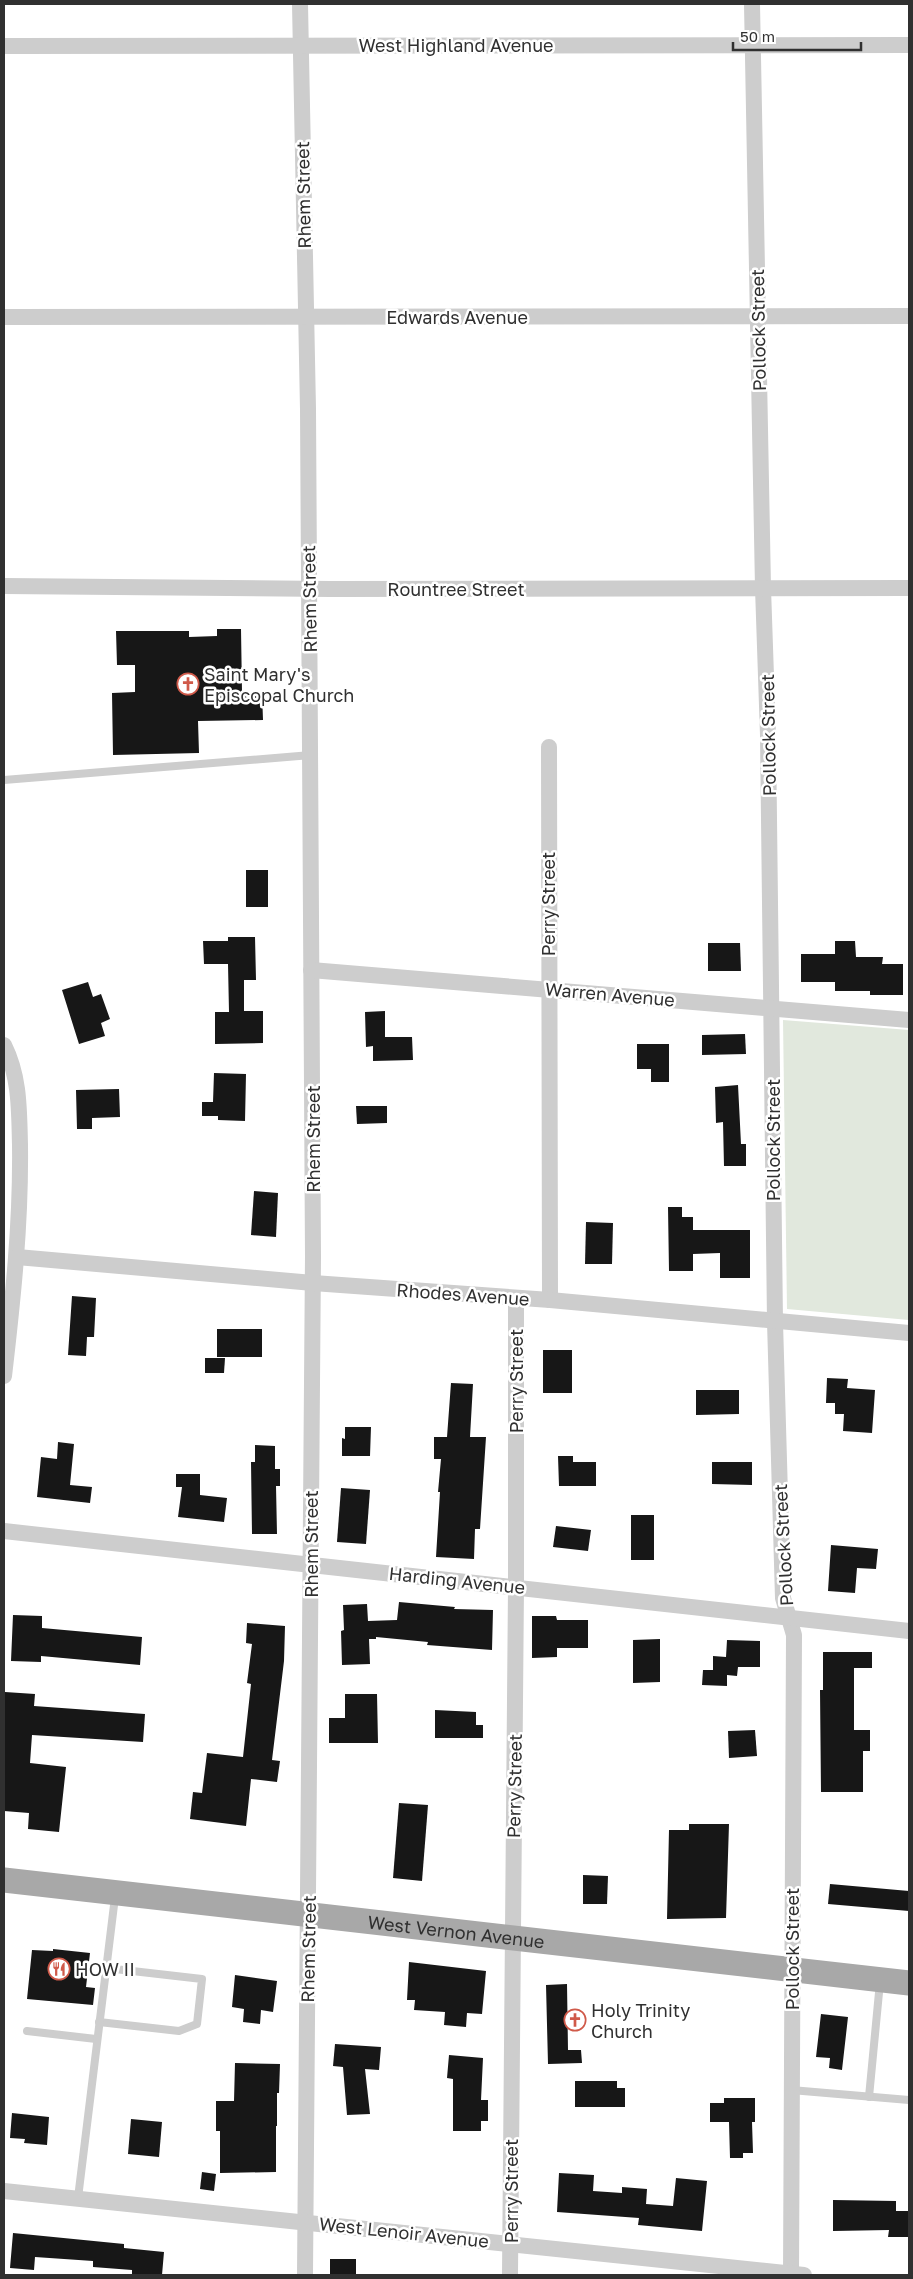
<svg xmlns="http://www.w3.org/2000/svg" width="913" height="2279" viewBox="0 0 913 2279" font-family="'Golos Text',sans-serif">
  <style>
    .green { fill: #e1e8dd }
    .building { fill: #171717 }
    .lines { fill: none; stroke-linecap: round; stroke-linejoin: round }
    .service { stroke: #cdcdcd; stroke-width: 8 }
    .minor { stroke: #cdcdcd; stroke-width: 16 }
    .primary { stroke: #a8a8a8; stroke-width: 25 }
    .labels { text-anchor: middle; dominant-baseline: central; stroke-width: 5; stroke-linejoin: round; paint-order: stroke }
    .street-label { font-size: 18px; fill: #303030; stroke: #fff }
    .poi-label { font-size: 18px; fill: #303030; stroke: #fff; text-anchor: start }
  </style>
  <rect width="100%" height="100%" fill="#fff"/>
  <path class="green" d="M783 1020 909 1030V1320L787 1309Z"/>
  <g class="building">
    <path d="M217 629H241L242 692H262L263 720 198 721 199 753 113 755 112 693 135 692V665H117L116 631H189V637L217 636Z"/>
    <rect x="246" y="870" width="22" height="37"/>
    <path d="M228 937H255L256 980H244V1011H263V1043L215 1044V1012H229L228 964H204L203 941H228Z"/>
    <path d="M835 941H855L856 957H883L882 964H903V995H870V991H835V982H801V954H835Z"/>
    <path d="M708 943H740L741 971H708Z"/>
    <path d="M88 982 93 997 101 994 110 1019 101 1023 105 1036 79 1044 62 990Z"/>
    <path d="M385 1011V1037H412L413 1060 373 1061V1046L366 1047 365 1012Z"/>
    <path d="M745 1034 746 1054 702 1055V1035Z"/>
    <path d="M637 1044H669V1082H651V1069H637Z"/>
    <path d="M214 1073 246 1074 245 1121 218 1120V1116H202V1102H213Z"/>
    <path d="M738 1085 741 1144H746V1166H724L723 1122 716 1123 715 1087Z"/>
    <path d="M119 1089 120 1117 92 1118V1129H77L76 1090Z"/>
    <path d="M356 1106H387V1123L357 1124Z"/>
    <path d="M254 1191 278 1193 276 1237 251 1235Z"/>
    <path d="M668 1207H682V1217H693V1230H750V1278H720V1253L693 1254V1271H669Z"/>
    <path d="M586 1222 613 1223 612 1264H585Z"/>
    <path d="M72 1296 96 1298 94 1337H87L86 1356 68 1355Z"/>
    <rect x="217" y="1329" width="45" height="28"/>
    <rect x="543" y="1350" width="29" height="43"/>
    <path d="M205 1358H225L224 1373H205Z"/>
    <path d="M827 1378 848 1379 847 1388 875 1390 872 1433 843 1431 844 1414H835V1403H826Z"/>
    <path d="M451 1383 473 1384 470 1437H486L480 1529H475L474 1559 436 1557 440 1492H438L441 1459H434V1437H447Z"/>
    <path d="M696 1390H739V1414L696 1415Z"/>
    <path d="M345 1427H371L370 1456H342V1438L345 1439Z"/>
    <path d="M58 1442 74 1444 70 1485 92 1487 90 1503 37 1497 41 1457 57 1459Z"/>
    <path d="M255 1445 275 1446V1469H280V1486H276L277 1534H252L251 1462H255Z"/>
    <path d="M558 1456H573V1462H596V1486H559Z"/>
    <path d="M712 1462H752V1485L712 1484Z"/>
    <path d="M176 1474H200V1495L227 1498 224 1522 178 1517 182 1487H176Z"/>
    <path d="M341 1488 370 1490 366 1544 337 1542Z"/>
    <rect x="631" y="1515" width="23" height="45"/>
    <path d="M556 1526 591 1530 588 1551 553 1547Z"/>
    <path d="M831 1545 878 1549 876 1569 857 1568 855 1593 828 1591Z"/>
    <path d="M399 1602 455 1607 454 1609 493 1610 492 1650 427 1645 428 1642 376 1637V1639H369L370 1664 342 1665 341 1631 344 1630 343 1605 367 1604 368 1621 397 1620Z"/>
    <path d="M13 1615 42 1616V1628L142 1637 140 1665 41 1656V1662L11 1661Z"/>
    <path d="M532 1616H556L557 1620H588V1648H557V1657L532 1658Z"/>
    <path d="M247 1623 285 1626 284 1661 272 1760 280 1761 277 1782 251 1779 246 1826 190 1819 193 1792 202 1793 207 1753 243 1757 251 1684 247 1683 252 1644 246 1643Z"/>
    <path d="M660 1639V1682L633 1683V1640Z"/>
    <path d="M727 1640 760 1641V1667H738L737 1676 727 1675V1686L702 1685 703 1670H713V1656L726 1657Z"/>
    <path d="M823 1652H872V1668H854V1730H870V1751H863V1792H821L820 1690H823Z"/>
    <path d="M5 1692 35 1694 34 1706 145 1714 143 1742 32 1735 30 1763 66 1767 59 1832 28 1829 29 1813 4 1811Z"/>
    <path d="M345 1694H377L378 1743H329V1718H345Z"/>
    <path d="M435 1710 476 1712V1725H483V1738H435Z"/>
    <path d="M755 1730 757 1756 729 1758 728 1731Z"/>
    <path d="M399 1803 428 1805 422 1881 393 1878Z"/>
    <path d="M689 1824H729L726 1918 667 1919 669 1830H689Z"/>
    <path d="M583 1875 608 1876 607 1904H583Z"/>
    <path d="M830 1884 909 1891V1911L828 1904Z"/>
    <path d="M53 1949 90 1953 86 1987 95 1988 93 2005 27 1999 32 1950 53 1951Z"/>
    <path d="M409 1962 486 1971 482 2014 467 2013 466 2027 444 2025 445 2012 414 2010 415 2000H407Z"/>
    <path d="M235 1975 277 1981 273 2012 261 2010 260 2024 243 2022 244 2009 232 2007Z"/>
    <path d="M567 1984 568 2050H581L582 2063 548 2064 546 1985Z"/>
    <path d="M821 2014 848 2017 842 2070 829 2068 830 2058 816 2057Z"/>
    <path d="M335 2044 381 2047 379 2070 365 2069 370 2114 347 2115 343 2067 333 2066Z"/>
    <path d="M449 2055 483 2058 481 2100H488V2121H481V2131H453V2079L447 2078Z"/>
    <path d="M235 2063 280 2064 279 2093H277V2126H276V2172L220 2173V2131H216V2101H234Z"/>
    <path d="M575 2081H617V2088H625V2107H575Z"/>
    <path d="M724 2098H755V2122H752L753 2153H743V2158H730L729 2122H710V2103H724Z"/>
    <path d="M12 2113 49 2117 47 2145 24 2143 25 2139 10 2138Z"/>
    <path d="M131 2119 162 2122 159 2157 128 2154Z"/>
    <path d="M202 2172 216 2174 214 2191 200 2189Z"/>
    <path d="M559 2173 594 2175 593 2191 622 2193V2187L647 2189 646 2204 673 2206 676 2178 707 2181 702 2231 638 2225 639 2218 557 2212Z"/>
    <path d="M833 2200 896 2201V2211H909V2237H888L889 2230 833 2231Z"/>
    <path d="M13 2233 124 2244V2248L164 2252 162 2275H132V2270L93 2267V2261L35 2257 34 2270 10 2268Z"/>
    <rect x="330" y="2259" width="26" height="16"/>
  </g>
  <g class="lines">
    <g class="service">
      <path d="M4 780 311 755"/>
      <path d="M99 2022 179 2031 197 2024 202 1979 106 1968"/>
      <path d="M27 2031 96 2039"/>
      <path d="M791 2090 909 2100"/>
      <path d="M869 2097 880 1982"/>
      <path d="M78 2198 115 1897"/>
    </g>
    <g class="minor">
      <path d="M300 4 308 409 313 1256 305 2275"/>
      <path d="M752 4 763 588 768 735 775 1322 783 1598 794 1635 791 2275"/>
      <path d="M4 46 909 45"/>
      <path d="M4 317 909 316"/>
      <path d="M4 586 331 589 909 588"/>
      <path d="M549 747 550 1300"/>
      <path d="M311 970 909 1020"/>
      <path d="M4 1045C20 1077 19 1110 20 1145 21 1223 13 1299 4 1376"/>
      <path d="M17 1257 313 1283 550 1300 909 1333"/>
      <path d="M4 1531 909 1631"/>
      <path d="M4 2191 804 2275"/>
      <path d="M510 2275 516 1586V1298"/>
    </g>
    <path class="primary" id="s1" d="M4 1880 909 1983"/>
  </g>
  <defs>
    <g id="church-ring" transform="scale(1.125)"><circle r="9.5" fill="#fff" stroke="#d05a4a" stroke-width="1.5"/><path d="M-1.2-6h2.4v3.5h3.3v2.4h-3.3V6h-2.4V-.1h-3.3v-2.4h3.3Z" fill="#d05a4a"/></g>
    <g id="restaurant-ring" transform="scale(1.125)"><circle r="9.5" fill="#fff" stroke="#d05a4a" stroke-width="1.5"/><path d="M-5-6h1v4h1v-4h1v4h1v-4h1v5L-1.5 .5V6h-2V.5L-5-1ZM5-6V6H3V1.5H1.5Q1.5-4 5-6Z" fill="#d05a4a"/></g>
  </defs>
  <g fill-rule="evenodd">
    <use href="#church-ring" x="188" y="684"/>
    <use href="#restaurant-ring" x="59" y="1969"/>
    <use href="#church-ring" x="575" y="2020"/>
  </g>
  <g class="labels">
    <g class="street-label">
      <text x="456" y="45">West Highland Avenue</text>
      <text transform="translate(303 195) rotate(-91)">Rhem Street</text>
      <text x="457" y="317">Edwards Avenue</text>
      <text transform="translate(758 330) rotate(-91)">Pollock Street</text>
      <text x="456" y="589">Rountree Street</text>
      <text transform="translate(309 599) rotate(-91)">Rhem Street</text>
      <text transform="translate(768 735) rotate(-91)">Pollock Street</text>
      <text transform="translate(548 904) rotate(-90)">Perry Street</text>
      <text transform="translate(610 994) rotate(5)">Warren Avenue</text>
      <text transform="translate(313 1139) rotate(-90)">Rhem Street</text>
      <text transform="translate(773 1140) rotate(-90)">Pollock Street</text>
      <text transform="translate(463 1294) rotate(4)">Rhodes Avenue</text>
      <text transform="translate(516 1381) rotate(-90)">Perry Street</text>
      <text transform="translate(311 1544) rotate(-90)">Rhem Street</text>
      <text transform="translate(783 1545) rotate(-93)">Pollock Street</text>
      <text transform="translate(457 1580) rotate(6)">Harding Avenue</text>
      <text transform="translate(514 1786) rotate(-89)">Perry Street</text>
      <text stroke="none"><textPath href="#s1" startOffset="455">West Vernon Avenue</textPath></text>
      <text transform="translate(308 1949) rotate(-89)">Rhem Street</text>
      <text transform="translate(792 1949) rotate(-90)">Pollock Street</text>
      <text transform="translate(511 2191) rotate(-90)">Perry Street</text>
      <text transform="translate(404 2232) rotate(6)">West Lenoir Avenue</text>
    </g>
    <g class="poi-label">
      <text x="204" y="674">Saint Mary's<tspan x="204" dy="21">Episcopal Church</tspan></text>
      <text x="75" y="1969">HOW II</text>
      <text x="591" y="2010">Holy Trinity<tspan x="591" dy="21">Church</tspan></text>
    </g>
  </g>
  <rect width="913" height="2279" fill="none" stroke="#303030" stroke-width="10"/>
  <path d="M733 42v8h128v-8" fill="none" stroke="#303030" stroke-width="2.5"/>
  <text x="740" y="42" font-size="15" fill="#303030" stroke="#ffffff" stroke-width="4" paint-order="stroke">50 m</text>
</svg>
